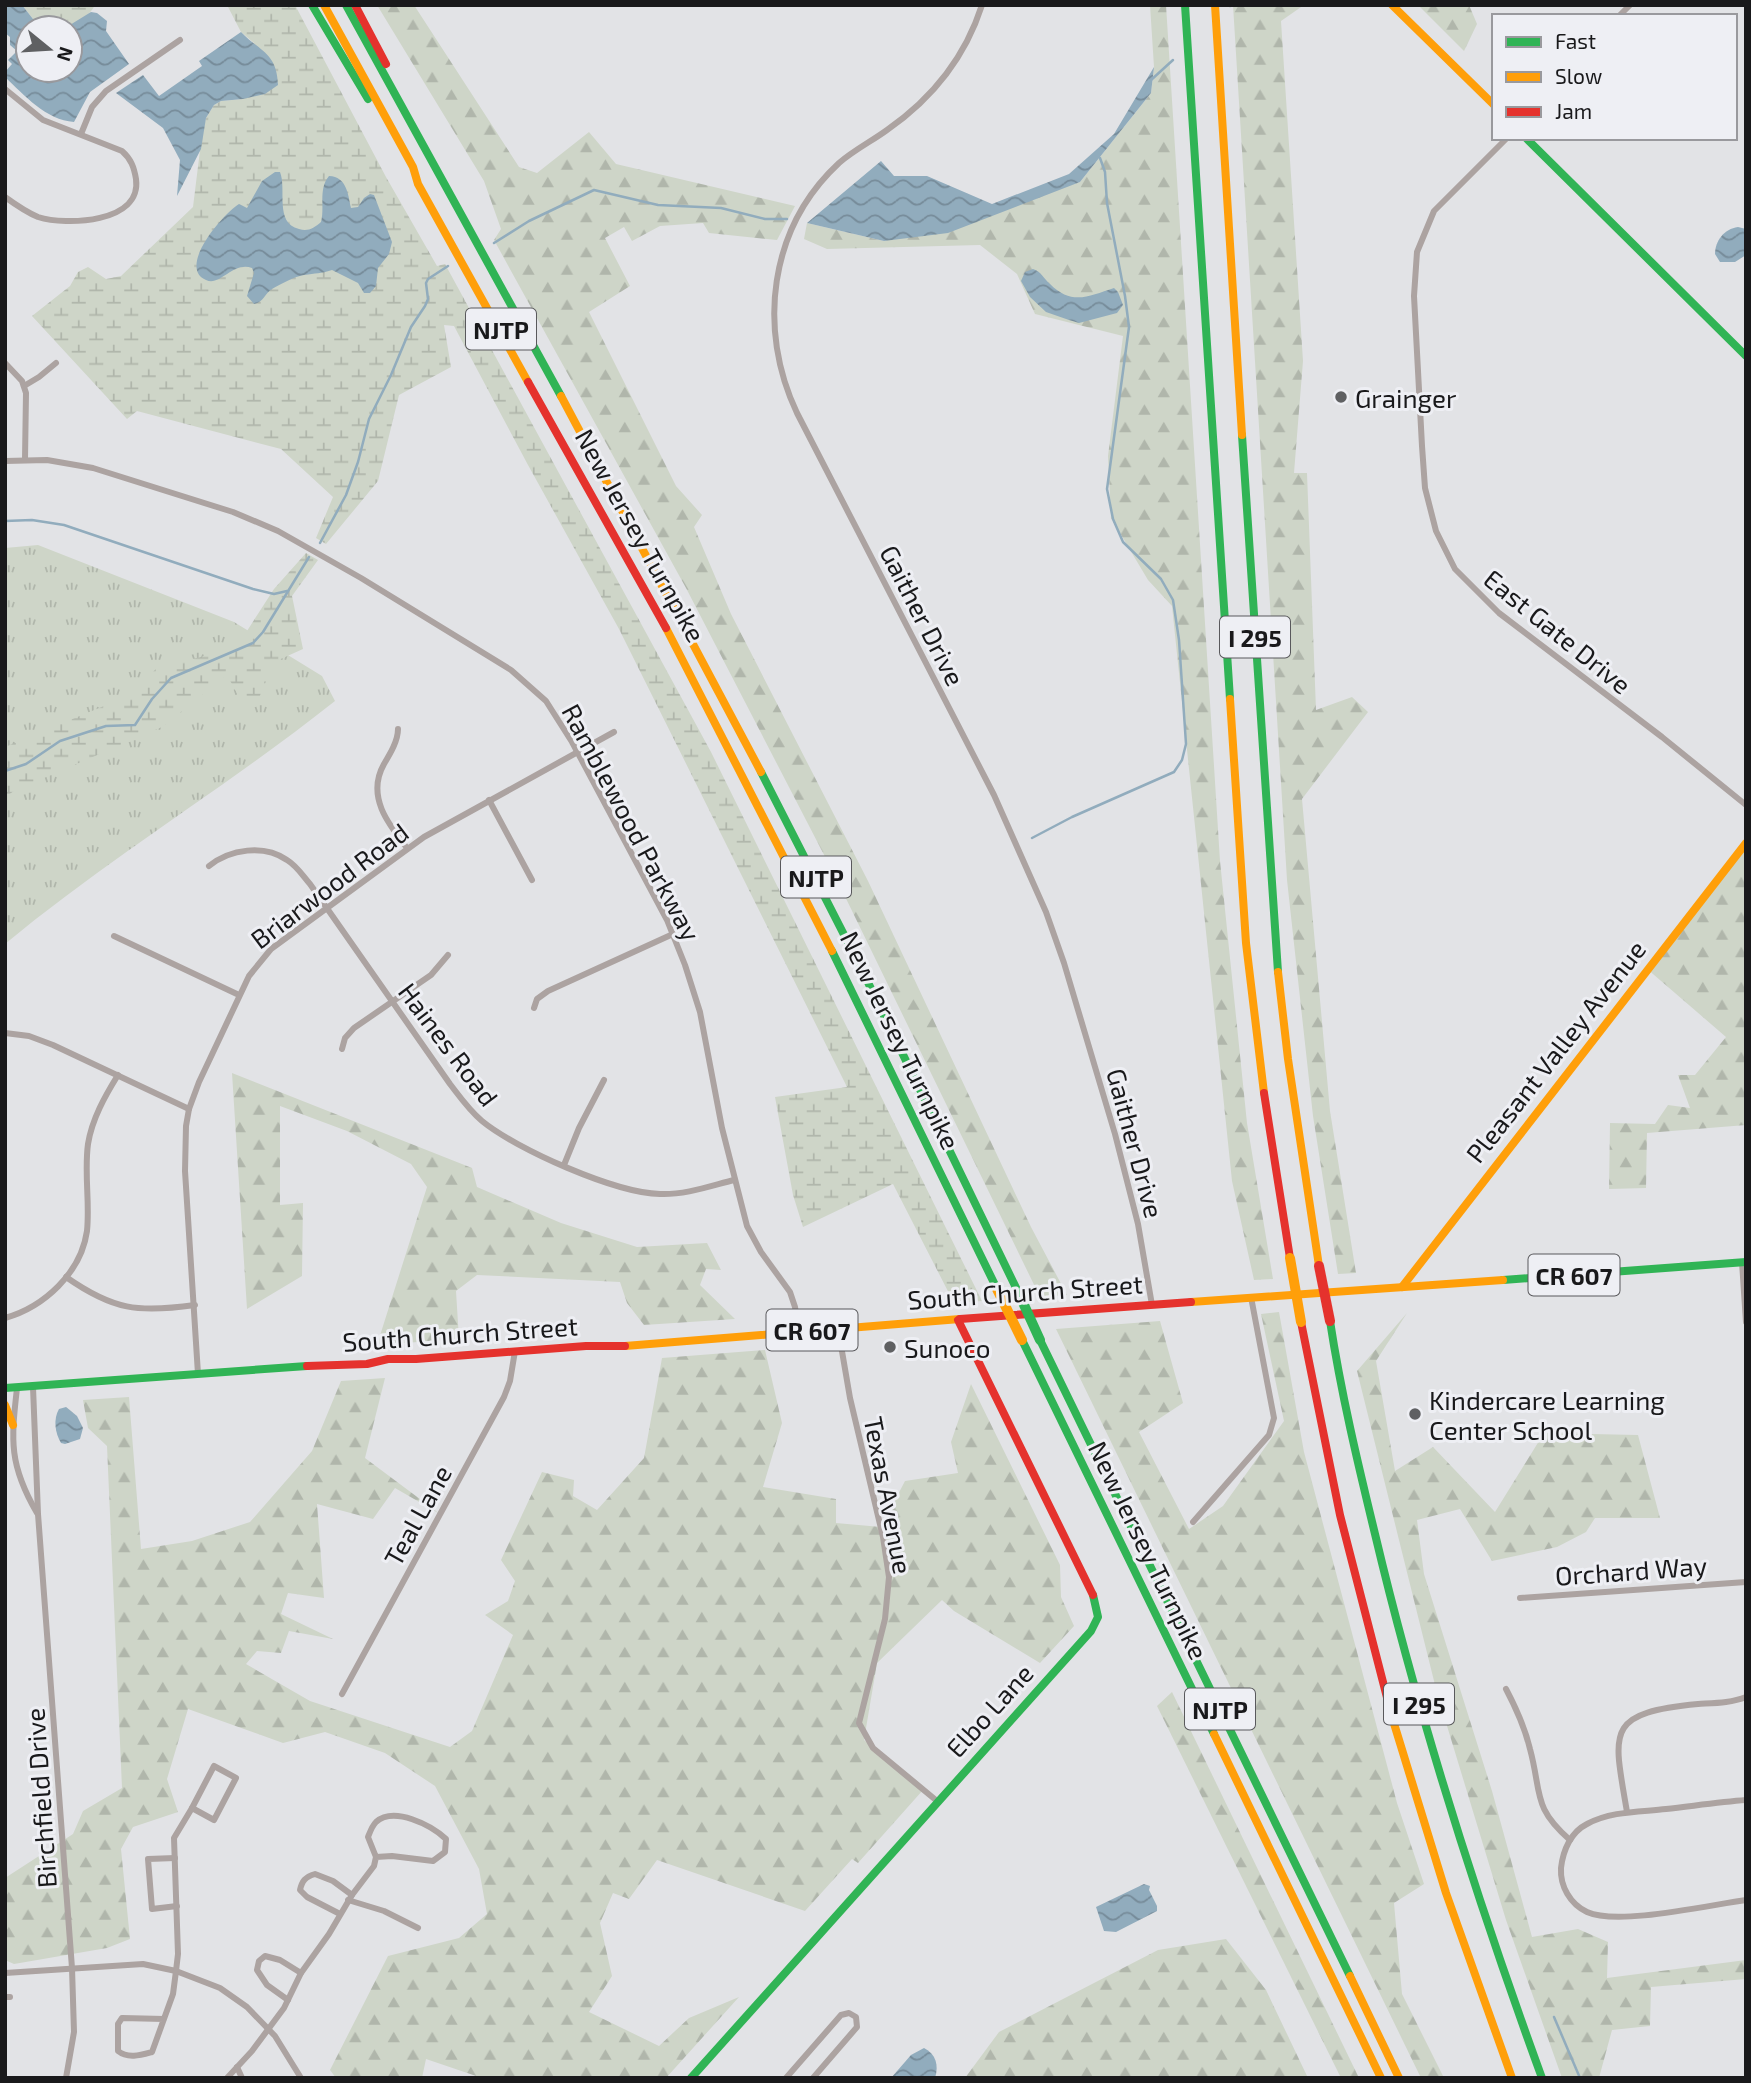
<svg xmlns="http://www.w3.org/2000/svg" width="1751" height="2083" viewBox="0 0 1751 2083" font-family="'Exo 2',sans-serif">
  <style>
    .grass { fill: url(#grass-tufts) }
    .forest { fill: url(#forest-firs) }
    .wetland { fill: url(#wetland-marsh) }
    .water { fill: url(#water-waves) }
    .lines { fill: none; stroke-linecap: round; stroke-linejoin: round }
    .stream { stroke: #91acbd; stroke-width: 2.5 }
    .street { stroke: #aca3a1; stroke-width: 6 }
    .fast { stroke: #30b455; stroke-width: 8 }
    .slow { stroke: #ff9f0a; stroke-width: 8 }
    .jam { stroke: #e5322d; stroke-width: 8 }
    .fast-bridge { stroke: #30b455; stroke-width: 10 }
    .slow-bridge { stroke: #ff9f0a; stroke-width: 10 }
    .jam-bridge { stroke: #e5322d; stroke-width: 10 }
    .poi-dot { fill: #5f6062; stroke: #eeeff4; stroke-width: 2.5 }
    .labels { text-anchor: middle; dominant-baseline: central; stroke-width: 6; stroke-linejoin: round; paint-order: stroke }
    .shield { fill: #eeeff4; stroke: #59595c; stroke-width: 2 }
    .shield-label { font-size: 24px; font-weight: bold; fill: #19191b }
    .poi-label { font-size: 26px; fill: #19191b; stroke: #eeeff4; text-anchor: start }
    .street-label { font-size: 26px; fill: #19191b; stroke: #eeeff4 }
  </style>
  <defs>
    <pattern id="grass-tufts" width="24" height="20" patternUnits="userSpaceOnUse" patternTransform="scale(1.75)"><rect width="24" height="20" fill="#ced5c8"/><path d="M3 7l-1-3M5 7V3M7 7l1-3M15 17l-1-3M17 17v-4M19 17l1-3" fill="none" stroke="#b0b6ab"/></pattern>
    <pattern id="forest-firs" width="22" height="20" patternUnits="userSpaceOnUse" patternTransform="scale(1.75)"><rect width="22" height="20" fill="#ced5c8"/><path d="M5 1l3.5 6h-7zM16 11l3.5 6h-7z" fill="#b0b6ab"/></pattern>
    <pattern id="wetland-marsh" width="20" height="14" patternUnits="userSpaceOnUse" patternTransform="scale(1.75)"><rect width="20" height="14" fill="#ced5c8"/><path d="M1 5h8M5 5V1M11 12h8M15 12V8" fill="none" stroke="#b0b6ab"/></pattern>
    <pattern id="water-waves" width="16" height="10" patternUnits="userSpaceOnUse" patternTransform="scale(1.75)"><rect width="16" height="10" fill="#91acbd"/><path d="M0 5q4-4 8 0t8 0" fill="none" stroke="#768b99"/></pattern>
  </defs>
  <rect width="100%" height="100%" fill="#e2e3e6"/>
  <path class="grass" d="M38 545 234 622 322 676 335 701C228 786 110 857 5 944V548Z"/>
  <g class="forest">
    <path d="M377 5H414L519 167 537 173 589 132 616 164 795 206 777 240 709 233 703 223 660 226 632 241 624 227 605 238 630 286 589 312 676 486 702 515 694 527 731 614 868 881 1031 1227 1067 1295 1040 1297 836 878 686 588 494 240 501 229 484 181Z"/>
    <path d="M1150 5H1166L1220 861 1247 1123 1273 1279 1254 1280 1232 1181 1172 606 1148 580 1111 518 1108 456 1123 336 1035 314 1017 274 980 245 827 249 804 239 807 223 884 241 1080 182 1151 93 1154 67Z"/>
    <path d="M1233 5H1304L1281 21 1303 361 1294 473H1307L1316 710 1352 697 1368 712 1302 799 1330 1111 1356 1273 1338 1274 1313 1116 1287 880Z"/>
    <path d="M1418 5H1469L1477 24 1464 51Z"/>
    <path d="M1746 840V1125L1647 1133 1646 1188 1609 1189 1610 1123 1655 1124 1668 1105 1690 1108 1678 1075H1695L1726 1037 1646 968Z"/>
    <path d="M232 1073 472 1168 477 1187 561 1223 637 1247 707 1243 721 1270 706 1269 700 1285 735 1319 644 1325 627 1303 620 1282 477 1275 456 1291 459 1339 377 1345 427 1187 411 1164 347 1131 280 1106V1205L303 1203 302 1276 247 1309Z"/>
    <path d="M1279 1312 1304 1452 1397 1803 1424 1884 1394 1903 1402 1994 1444 2078H1421L1056 1329 1160 1321 1183 1403 1139 1432 1189 1529 1223 1506 1284 1421 1261 1314Z"/>
    <path d="M1407 1313 1376 1361 1395 1471 1433 1447 1495 1512 1544 1433 1638 1435 1660 1518H1595L1586 1532 1557 1547 1492 1561 1460 1509 1417 1520 1424 1574 1492 1791 1532 1937 1578 1929 1608 1942 1607 1978 1746 1960V1979L1651 1987 1650 2026 1612 2030 1599 2078H1562L1506 1920 1437 1693 1357 1371Z"/>
    <path d="M765 1350 782 1423 763 1487 836 1499V1523L881 1527 905 1481 958 1473 951 1442 971 1384 1060 1565 1061 1597 1074 1626 1040 1663 954 1611 942 1600 877 1663 864 1740 923 1790 858 1863 852 1859 805 1911 657 1860 629 1899 613 1893 600 1923 612 1976 589 2012 659 2046 689 2018 739 1997 666 2078H482L426 2059 422 2078H336L330 2070 388 1956 459 1938 487 1914 479 1869 435 1786 385 1753 325 1732 283 1743 188 1709 167 1779 178 1812 133 1827 121 1849 130 1939 107 1948 14 1964 5 1960V1878L73 1834 83 1811 122 1788 107 1446 88 1428 83 1400 129 1397 141 1549 192 1541 250 1522 312 1451 341 1381 385 1378 365 1458 440 1514 395 1488 373 1519 317 1504 324 1598 288 1593 281 1614 333 1639 289 1631 281 1653 257 1651 246 1664 310 1701 450 1747 472 1731 513 1635 485 1615 508 1601 515 1581 501 1560 542 1472 574 1480 573 1496 597 1510 644 1458 662 1358Z"/>
    <path d="M1172 1692 1359 2078H1341L1157 1706Z"/>
    <path d="M1226 1939 1266 1990 1308 2078H965L999 2032 1158 1950Z"/>
  </g>
  <g class="wetland">
    <path d="M22 5H95C84 26 60 28 40 28Z"/>
    <path d="M227 5H295L386 177 437 266 445 264 711 752 982 1301 954 1303 893 1184 803 1227 793 1195 775 1097 847 1087 619 629 528 465 454 326 444 325 451 367 399 395 378 481 326 544 316 538 333 497 281 449 137 411 127 419 32 316 70 286 78 272 88 267 106 279 121 276 193 207 202 134 206 118 214 105 221 101 243 99 254 43 241 32Z"/>
    <path d="M306 553 318 560 292 596 303 649 274 662 259 698 244 706 227 675 162 727 14 791 5 797V747L128 696 157 668 236 648 274 589Z"/>
  </g>
  <g class="water">
    <path d="M5 5H22L40 28H28V70H70V28H65L91 12 97 13 107 21 106 31 129 64 90 92 74 122C46 120 24 95 5 77V72L12 64 8 60 17 51 10 45V37L5 33Z"/>
    <path d="M241 32C259 51 277 52 278 85L265 94 243 99 221 101 214 105 206 118 201 149 177 196 180 160 163 128 116 93 143 75 159 96 202 66 199 61Z"/>
    <path d="M1154 67 1151 93 1080 182 948 233 884 241 807 223 881 161 894 176H927L992 204 1069 174 1114 134Z"/>
    <path d="M275 172H280C287 189 274 223 299 229 308 232 314 228 321 222 325 207 318 189 329 176 347 177 348 194 351 208L358 207 364 198 370 194 374 195 392 242 389 254 378 268 376 286 370 293H364L358 283 332 270C320 274 316 273 304 275 293 277 281 284 272 289 264 294 264 302 254 304L247 296 254 273 252 268C233 261 220 287 206 280 176 267 225 212 239 204L247 208 262 181Z"/>
    <path d="M1738 227 1746 229V255L1735 262H1720L1715 254C1715 241 1724 229 1738 227Z"/>
    <path d="M1033 269C1042 272 1043 278 1050 284 1072 306 1089 296 1114 288L1118 292 1123 305 1117 313 1079 323 1069 320 1046 312 1030 297 1021 281 1025 272Z"/>
    <path d="M66 1407 77 1416 83 1428 80 1439 65 1444 61 1443C55 1433 53 1419 59 1409Z"/>
    <path d="M1144 1884 1150 1886 1149 1890 1157 1906V1911L1116 1932 1104 1931 1096 1907Z"/>
    <path d="M924 2048C936 2054 939 2065 935 2078H891L911 2055Z"/>
  </g>
  <g class="lines">
    <g class="stream">
      <path d="M1230 6 1231 5"/>
      <path d="M1151 80 1173 60"/>
      <path d="M494 243 529 221 594 190 658 205 721 208 765 219H787"/>
      <path d="M5 521 32 520 64 525 253 589 274 594 287 591"/>
      <path d="M320 543 346 495 358 462 369 419 391 375 411 327 425 306 428 299 426 283 428 279 448 266"/>
      <path d="M5 771 26 764 60 741 106 726 135 725 152 699 171 678 253 643 263 632 309 557"/>
      <path d="M1032 838 1072 817 1174 772 1182 760 1186 744 1179 640 1173 600 1161 579 1123 542 1113 519 1107 489 1129 327 1125 296 1107 203 1105 172 1100 158"/>
      <path d="M1554 2017 1580 2078"/>
    </g>
    <g class="street">
      <path d="M982 5C965 58 933 98 887 130 872 141 854 150 839 163 769 228 757 329 797 413L994 795 1046 912 1064 963 1115 1134 1138 1224 1152 1305"/>
      <path d="M1619 16 1630 5"/>
      <path d="M5 89 43 120 122 151C131 159 134 167 136 179 142 223 66 226 38 217 26 212 16 205 5 197"/>
      <path d="M81 134 92 107 106 91 180 40"/>
      <path d="M1507 138 1434 211 1417 252 1414 296 1422 446 1425 488 1436 531 1455 569 1499 613 1662 737 1746 805"/>
      <path d="M5 363 22 381 26 393 25 459"/>
      <path d="M24 386 39 377 56 363"/>
      <path d="M5 461 47 460 93 468 233 512 278 531 361 578 511 670 546 701 572 742 667 920 685 965 700 1012 722 1128 747 1226 761 1252 790 1292 795 1307 799 1331"/>
      <path d="M398 729C398 741 390 754 384 764 366 796 388 824 407 848"/>
      <path d="M489 800 532 880"/>
      <path d="M209 866C230 849 264 844 287 860 297 866 303 876 310 884L450 1084C460 1097 469 1110 482 1121 516 1149 615 1193 660 1194 685 1195 710 1186 734 1180"/>
      <path d="M114 936 239 995"/>
      <path d="M534 1008 537 999 548 991 673 934"/>
      <path d="M5 1033 29 1036 53 1045 189 1109"/>
      <path d="M342 1049 345 1038 354 1028 431 975 448 955"/>
      <path d="M564 1165 579 1128 604 1080"/>
      <path d="M1742 1262 1746 1322"/>
      <path d="M66 1277C113 1310 138 1313 195 1305"/>
      <path d="M5 1318C44 1307 81 1273 87 1231 90 1202 84 1173 88 1144 92 1119 105 1096 118 1075"/>
      <path d="M838 1328 850 1398 883 1537 889 1577 885 1619 859 1723 873 1748 937 1801"/>
      <path d="M198 1374 185 1171 186 1126 189 1109 199 1082 249 976 271 949 424 837 614 732"/>
      <path d="M33 1387 38 1514 72 1968 74 2032 66 2078"/>
      <path d="M17 1388C11 1441 9 1465 37 1513"/>
      <path d="M1193 1522 1269 1435 1274 1418 1251 1297"/>
      <path d="M1520 1598 1746 1582"/>
      <path d="M1506 1689C1516 1708 1525 1728 1530 1749 1542 1793 1532 1807 1570 1840"/>
      <path d="M342 1694 504 1397 510 1381 515 1351"/>
      <path d="M214 1766 236 1778 214 1820 192 1808Z"/>
      <path d="M1746 1800C1719 1802 1693 1806 1666 1809 1640 1812 1611 1811 1587 1824 1571 1832 1563 1850 1561 1868 1560 1886 1570 1904 1587 1912 1618 1926 1709 1905 1746 1900"/>
      <path d="M1627 1812C1613 1730 1605 1713 1698 1704 1714 1703 1731 1703 1746 1697"/>
      <path d="M175 1858 148 1859 152 1909 177 1906"/>
      <path d="M348 1900 384 1911 418 1928"/>
      <path d="M340 1914 307 1897 300 1890C302 1881 305 1877 315 1874L333 1881 352 1895"/>
      <path d="M5 1973 143 1964 176 1971 220 1988 247 2007 275 2036 301 2078"/>
      <path d="M5 1997H10"/>
      <path d="M288 2000 267 1985 257 1970 259 1961 265 1956 280 1960 301 1973"/>
      <path d="M164 2019 122 2018 118 2024V2051C128 2059 141 2055 152 2052L173 1994 176 1971 178 1954 174 1838 192 1808"/>
      <path d="M237 2067 242 2078"/>
      <path d="M227 2078 252 2051 284 2008 301 1973 329 1934 352 1895 374 1866 376 1857 368 1837C370 1832 372 1826 376 1822 394 1806 431 1825 446 1839L445 1852 433 1861 392 1856 376 1857"/>
      <path d="M786 2078 841 2015 849 2013 856 2017 857 2027 813 2078"/>
    </g>
    <g class="fast">
      <path d="M312 5 368 99"/>
      <path d="M346 5 561 396"/>
      <path d="M1185 5 1230 699"/>
      <path d="M1526 138 1746 356"/>
      <path d="M1242 435 1278 972"/>
      <path d="M761 772 861 968 1020 1296"/>
      <path d="M832 951 997 1289"/>
      <path d="M1503 1280 1746 1262"/>
      <path d="M1330 1321C1341 1393 1358 1464 1375 1534 1419 1719 1477 1900 1542 2078"/>
      <path d="M1022 1340 1214 1734"/>
      <path d="M1040 1340 1350 1976"/>
      <path d="M5 1388 307 1366"/>
      <path d="M691 2078 1091 1631 1098 1617 1093 1595"/>
    </g>
    <g class="slow">
      <path d="M324 5 413 167 418 184 528 382"/>
      <path d="M1215 5 1242 435"/>
      <path d="M1392 5 1494 105"/>
      <path d="M561 396 761 772"/>
      <path d="M666 628 832 951"/>
      <path d="M1230 699 1246 943 1264 1093"/>
      <path d="M1278 972 1288 1059 1319 1266"/>
      <path d="M1402 1287 1746 843"/>
      <path d="M1191 1302 1503 1280"/>
      <path d="M625 1346 960 1319"/>
      <path d="M5 1405 13 1425"/>
      <path d="M1392 1717 1446 1893 1512 2078"/>
      <path d="M1214 1734 1381 2078"/>
      <path d="M1350 1976 1399 2078"/>
    </g>
    <g class="jam">
      <path d="M355 5 386 64"/>
      <path d="M528 382 666 628"/>
      <path d="M1264 1093 1290 1258"/>
      <path d="M960 1319 1191 1302"/>
      <path d="M958 1320 1093 1595"/>
      <path d="M1301 1322 1340 1515 1392 1717"/>
      <path d="M307 1366 367 1364 388 1359H416L586 1346H625"/>
    </g>
    <path class="fast-bridge" d="M1020 1296 1040 1340"/>
    <g class="slow-bridge">
      <path d="M1290 1258 1301 1322"/>
      <path d="M997 1289 1022 1340"/>
    </g>
    <path class="jam-bridge" d="M1319 1266 1330 1321"/>
  </g>
  <g class="poi-dot">
    <circle cx="1341" cy="397" r="7"/>
    <circle cx="890" cy="1347" r="7"/>
    <circle cx="1415" cy="1414" r="7"/>
  </g>
  <g class="labels">
    <g class="shield">
      <rect x="466" y="308.5" width="70" height="41" rx="5"/>
      <rect x="1220" y="616.5" width="70" height="41" rx="5"/>
      <rect x="781" y="856.5" width="70" height="41" rx="5"/>
      <rect x="1528.5" y="1254.5" width="91" height="41" rx="5"/>
      <rect x="766.5" y="1309.5" width="91" height="41" rx="5"/>
      <rect x="1384" y="1683.5" width="70" height="41" rx="5"/>
      <rect x="1185" y="1688.5" width="70" height="41" rx="5"/>
    </g>
    <g class="shield-label">
      <text x="501" y="329">NJTP</text>
      <text x="1255" y="637">I 295</text>
      <text x="816" y="877">NJTP</text>
      <text x="1574" y="1275">CR 607</text>
      <text x="812" y="1330">CR 607</text>
      <text x="1419" y="1704">I 295</text>
      <text x="1220" y="1709">NJTP</text>
    </g>
    <g class="poi-label">
      <text x="1355" y="397">Grainger</text>
      <text x="904" y="1347">Sunoco</text>
      <text x="1429" y="1399">Kindercare Learning<tspan x="1429" dy="30">Center School</tspan></text>
    </g>
    <g class="street-label">
      <text transform="translate(641 535) rotate(61)">New Jersey Turnpike</text>
      <text transform="translate(923 615) rotate(63)">Gaither Drive</text>
      <text transform="translate(1558 631) rotate(39)">East Gate Drive</text>
      <text transform="translate(632 822) rotate(62)">Ramblewood Parkway</text>
      <text transform="translate(329 885) rotate(-37)">Briarwood Road</text>
      <text transform="translate(901 1040) rotate(64)">New Jersey Turnpike</text>
      <text transform="translate(449 1044) rotate(53)">Haines Road</text>
      <text transform="translate(1555 1051) rotate(-52)">Pleasant Valley Avenue</text>
      <text transform="translate(1136 1143) rotate(75)">Gaither Drive</text>
      <text transform="translate(1025 1291) rotate(-4)">South Church Street</text>
      <text transform="translate(460 1333) rotate(-4)">South Church Street</text>
      <text transform="translate(889 1495) rotate(79)">Texas Avenue</text>
      <text transform="translate(417 1515) rotate(-61)">Teal Lane</text>
      <text transform="translate(1149 1550) rotate(64)">New Jersey Turnpike</text>
      <text transform="translate(1631 1570) rotate(-4)">Orchard Way</text>
      <text transform="translate(989 1710) rotate(-48)">Elbo Lane</text>
      <text transform="translate(40 1798) rotate(-94)">Birchfield Drive</text>
    </g>
  </g>
  <rect width="1751" height="2083" fill="none" stroke="#19191b" stroke-width="14"/>
  <rect x="1492" y="14" width="245" height="126" fill="#eeeff4" stroke="#99999d" stroke-width="2"/>
  <rect x="1506" y="37" width="35" height="10" fill="#30b455" stroke="#99999d" stroke-width="2"/>
  <text x="1555" y="49" font-size="21" fill="#19191b">Fast</text>
  <rect x="1506" y="72" width="35" height="10" fill="#ff9f0a" stroke="#99999d" stroke-width="2"/>
  <text x="1555" y="84" font-size="21" fill="#19191b">Slow</text>
  <rect x="1506" y="107" width="35" height="10" fill="#e5322d" stroke="#99999d" stroke-width="2"/>
  <text x="1555" y="119" font-size="21" fill="#19191b">Jam</text>
  <g transform="translate(49 49) rotate(108)"><circle r="33" fill="#eeeff4" stroke="#99999d" stroke-width="2"/>
  <path d="M0-5L12 26L0 18L-12 26Z" fill="#5f6062"/>
  <text y="-10" font-size="19" font-weight="bold" text-anchor="middle" fill="#19191b">N</text>
  </g>
</svg>
